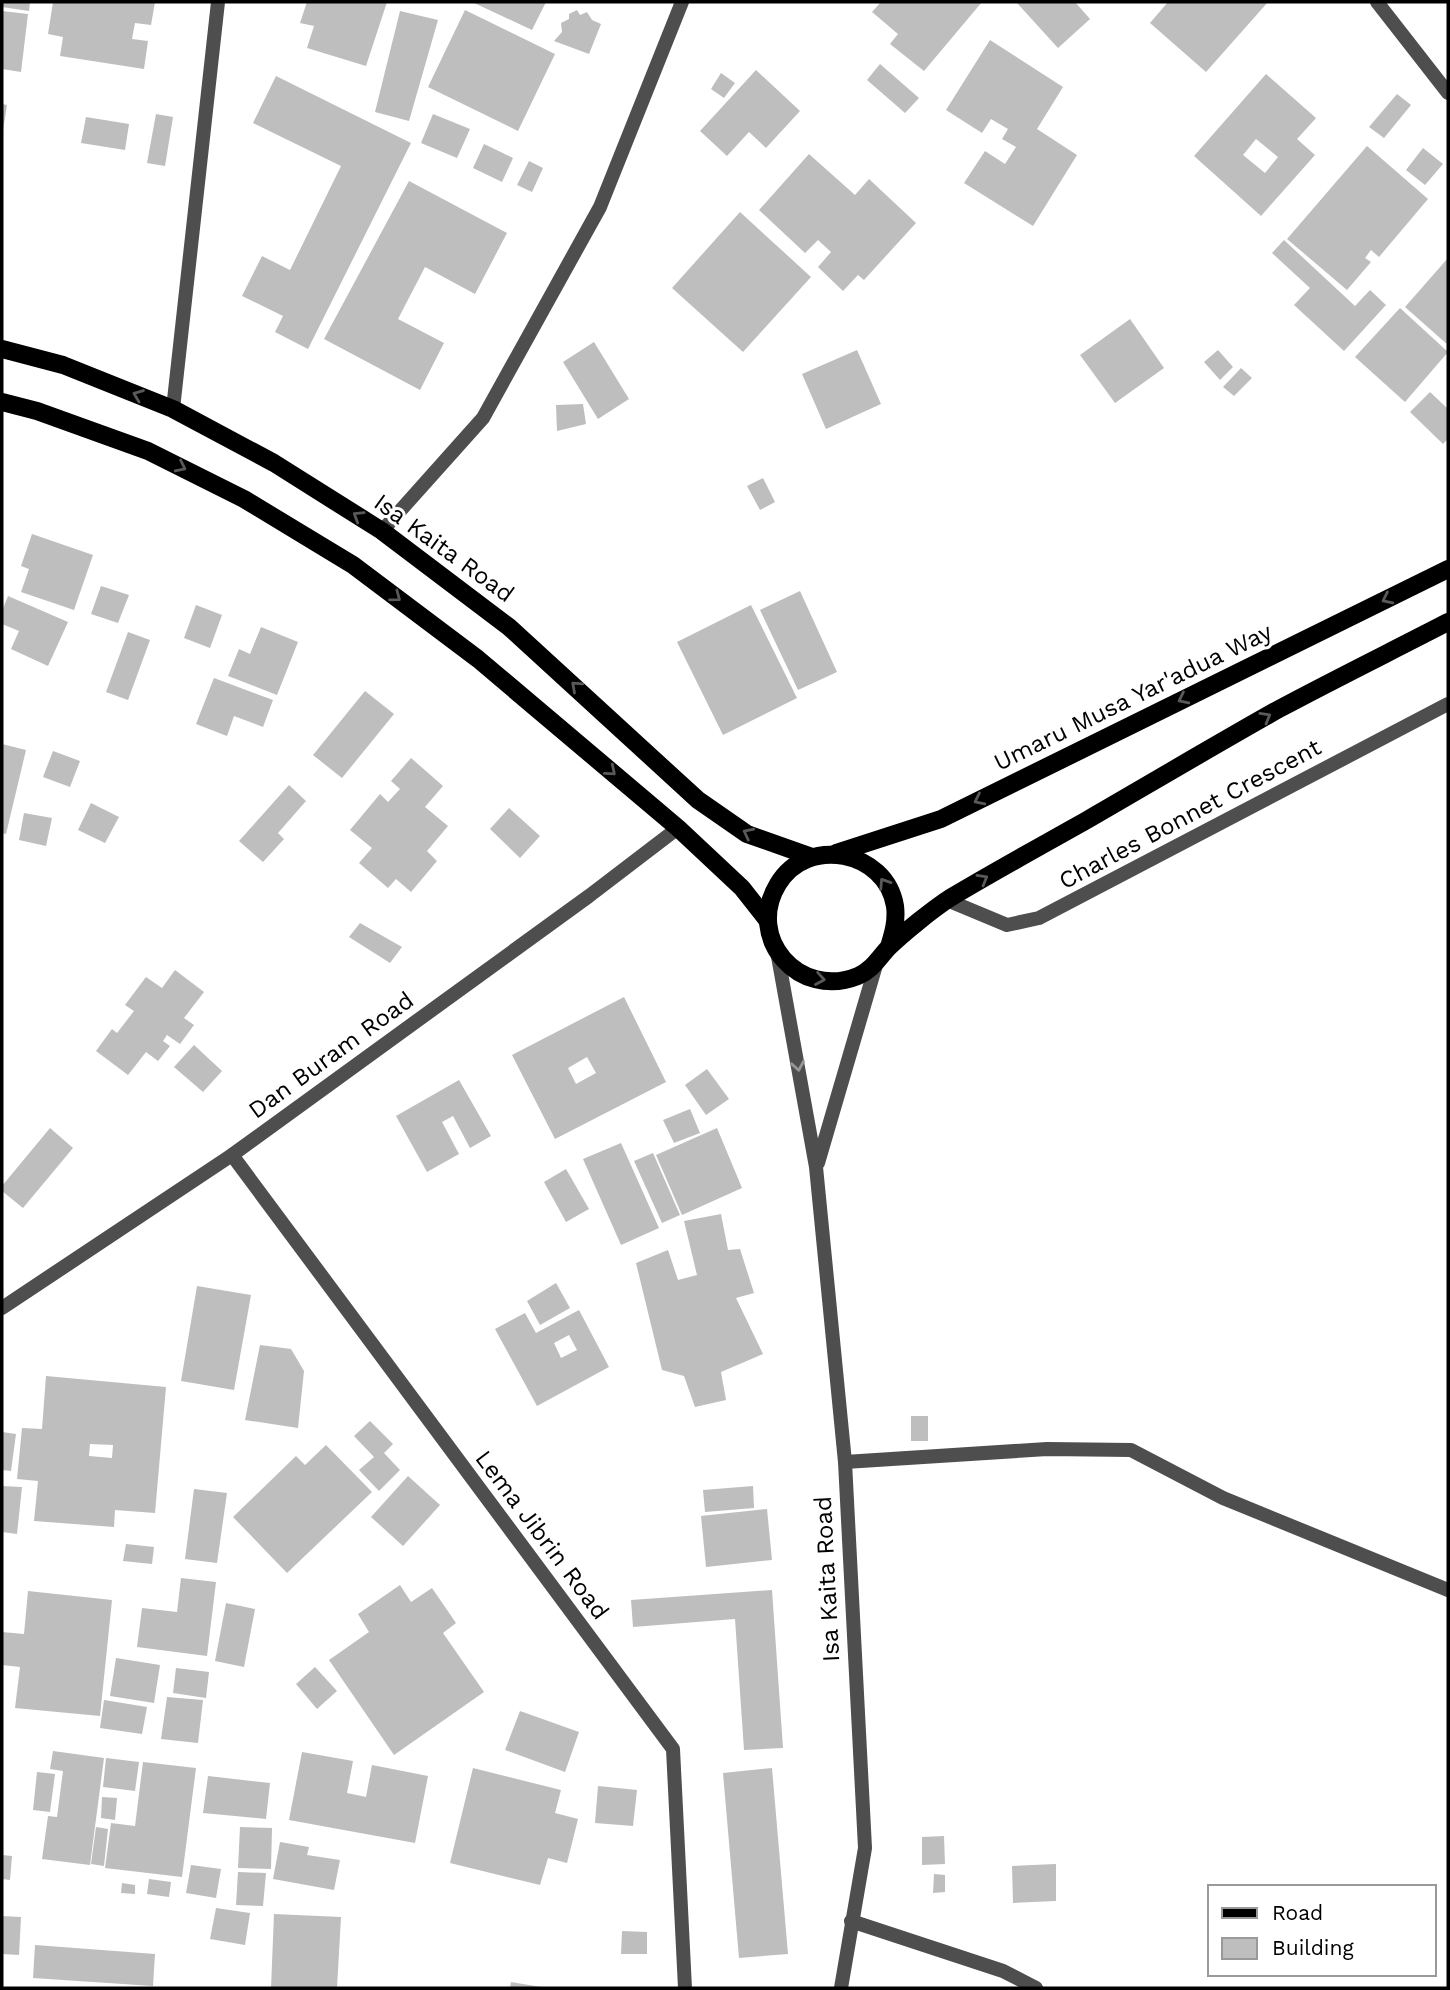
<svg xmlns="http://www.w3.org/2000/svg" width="1450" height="1990" viewBox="0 0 1450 1990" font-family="'Work Sans',sans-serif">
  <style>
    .building { fill: #bebebe; fill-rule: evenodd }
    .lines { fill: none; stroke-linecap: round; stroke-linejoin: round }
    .service { stroke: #4e4e4e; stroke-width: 14 }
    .minor { stroke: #4e4e4e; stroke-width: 14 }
    .tertiary { stroke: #4e4e4e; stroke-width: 14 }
    .primary { stroke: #000; stroke-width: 18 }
    .oneway { stroke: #595959 }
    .oneway2 { stroke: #959595 }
    .labels { text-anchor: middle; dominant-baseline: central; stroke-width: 6; stroke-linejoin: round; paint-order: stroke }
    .street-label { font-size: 24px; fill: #000; stroke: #fff }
  </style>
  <rect width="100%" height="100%" fill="#fff"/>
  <g class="building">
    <path d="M2 2H30L29 11 2 7Z"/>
    <path d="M53 2H155L151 25 135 23 132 39 148 41 144 69 60 56 63 37 48 34Z"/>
    <path d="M307 2H387L366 66 307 48 314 26 300 23Z"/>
    <path d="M472 2H546L532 30Z"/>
    <path d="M881 2H982L924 71 890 44 898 34 872 12Z"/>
    <path d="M1018 2H1075L1090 19 1058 48 1017 3Z"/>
    <path d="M1168 2H1268L1206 72 1150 23Z"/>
    <path d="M465 10 555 54 518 131 428 87Z"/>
    <path d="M577 10 580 15 587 12 592 20 601 24 589 54 554 41 562 32 561 23 569 19V14Z"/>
    <path d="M2 11 28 14 21 72 2 69Z"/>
    <path d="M400 11 438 20 409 121 375 112Z"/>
    <path d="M990 40 1063 87 1037 129 1077 155 1033 226 964 183 985 151 1005 164 1016 147 1002 139 1008 129 991 119 982 133 946 110Z"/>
    <path d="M880 64 919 98 905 113 867 80Z"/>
    <path d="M756 70 800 111 766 148 749 132 727 156 700 131Z"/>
    <path d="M721 73 735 83 724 98 711 89Z"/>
    <path d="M1266 74 1316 118 1297 139 1315 155 1261 216 1194 156ZM1256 139 1278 157 1265 173 1243 155Z"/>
    <path d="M276 76 411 143 308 349 275 332 283 316 242 296 262 256 290 270 341 166 253 123Z"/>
    <path d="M1397 94 1411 105 1384 138 1369 127Z"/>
    <path d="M2 104 7 105 3 130 2 129Z"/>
    <path d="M156 114 173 117 165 166 147 163Z"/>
    <path d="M433 114 470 129 457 158 421 143Z"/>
    <path d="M86 117 129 124 125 150 81 143Z"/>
    <path d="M484 144 513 158 502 182 473 168Z"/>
    <path d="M1367 146 1428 199 1379 257 1371 250 1365 258 1371 262 1347 290 1287 239Z"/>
    <path d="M1423 148 1443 164 1425 185 1406 170Z"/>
    <path d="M809 154 855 195 869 179 916 223 864 280 858 275 843 291 818 267 831 252 818 240 805 253 759 210Z"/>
    <path d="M529 161 543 168 532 192 517 185Z"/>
    <path d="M409 181 507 233 475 294 425 267 398 319 444 343 420 390 324 339Z"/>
    <path d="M740 212 811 277 743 352 672 288Z"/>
    <path d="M1284 240 1355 306 1370 290 1386 305 1344 351 1294 305 1310 288 1272 253Z"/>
    <path d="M1448 258V345L1405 307Z"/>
    <path d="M1400 308 1448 352 1405 402 1355 357Z"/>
    <path d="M1130 319 1164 368 1115 403 1080 355Z"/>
    <path d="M594 342 629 399 598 419 563 362Z"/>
    <path d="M857 350 881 404 826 429 802 374Z"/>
    <path d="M1218 350 1233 367 1220 380 1204 362Z"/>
    <path d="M1241 368 1252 378 1234 396 1223 387Z"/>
    <path d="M1430 392 1448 409V439L1443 444 1410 412Z"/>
    <path d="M583 404 586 424 557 431 556 405Z"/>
    <path d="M763 478 775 502 760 510 747 486Z"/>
    <path d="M32 534 93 555 74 610 21 592 29 569 21 566Z"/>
    <path d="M101 586 129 595 118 623 91 614Z"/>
    <path d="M800 591 837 672 798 690 760 610Z"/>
    <path d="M8 596 68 622 48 666 11 649 19 631 2 624V611Z"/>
    <path d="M196 605 222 615 210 648 184 638Z"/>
    <path d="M751 605 797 698 723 735 677 642Z"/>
    <path d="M261 627 298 642 277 695 228 676 239 649 250 654Z"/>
    <path d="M128 632 150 640 128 700 106 692Z"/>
    <path d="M214 678 273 700 263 727 234 716 227 736 196 724Z"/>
    <path d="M365 691 394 714 342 778 313 755Z"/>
    <path d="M2 744 26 750 6 834 2 833Z"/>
    <path d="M53 751 80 761 70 787 43 777Z"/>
    <path d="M411 758 443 786 425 807 448 826 427 851 437 861 411 892 396 879 388 888 359 863 372 848 350 830 380 794 388 802 400 789 391 781Z"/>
    <path d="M289 785 306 801 278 833 284 839 263 862 239 841Z"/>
    <path d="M91 803 119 817 105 843 78 830Z"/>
    <path d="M509 808 540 836 520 858 490 829Z"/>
    <path d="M24 813 52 818 46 846 19 840Z"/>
    <path d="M360 923 402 947 390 963 349 937Z"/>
    <path d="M175 970 204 992 184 1018 194 1025 180 1044 167 1035 163 1041 170 1046 158 1061 146 1052 128 1075 96 1051 112 1029 117 1033 134 1011 125 1005 146 977 162 988Z"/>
    <path d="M624 997 666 1082 555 1139 512 1055ZM587 1057 596 1073 576 1084 568 1068Z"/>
    <path d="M194 1045 222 1071 203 1092 174 1067Z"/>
    <path d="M707 1069 729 1099 706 1115 685 1085Z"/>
    <path d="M459 1080 491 1136 470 1148 453 1116 442 1122 459 1154 427 1172 396 1116Z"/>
    <path d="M690 1109 700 1133 674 1143 663 1120Z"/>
    <path d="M50 1128 73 1148 23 1208 2 1191V1186Z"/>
    <path d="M717 1128 742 1188 682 1215 656 1155Z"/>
    <path d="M621 1143 659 1228 621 1245 583 1159Z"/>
    <path d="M653 1153 680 1215 662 1223 634 1161Z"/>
    <path d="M566 1169 589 1209 566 1222 544 1182Z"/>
    <path d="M721 1214 728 1250 740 1249 754 1293 736 1298 763 1354 721 1372 726 1400 695 1407 684 1376 662 1370 636 1263 668 1250 678 1280 697 1275 684 1221Z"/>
    <path d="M556 1283 570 1308 540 1325 527 1301Z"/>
    <path d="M197 1286 251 1295 234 1390 181 1381Z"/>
    <path d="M579 1310 609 1367 537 1406 495 1329 525 1313 536 1333ZM569 1335 577 1350 561 1358 554 1343Z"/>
    <path d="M260 1345 291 1349 304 1371 298 1428 245 1420Z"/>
    <path d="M46 1376 166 1387 155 1513 115 1510 114 1527 34 1521 38 1481 17 1479 22 1428 42 1429ZM90 1444 113 1445 112 1458 89 1456Z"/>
    <rect x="911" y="1416" width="17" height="25"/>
    <path d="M370 1421 393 1444 384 1453 400 1470 379 1491 359 1470 374 1457 354 1436Z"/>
    <path d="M2 1432 16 1434 11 1471 2 1470Z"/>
    <path d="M326 1445 372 1492 287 1573 233 1517 296 1456 305 1465Z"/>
    <path d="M408 1476 440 1505 403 1546 371 1517Z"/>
    <path d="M2 1486 22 1487 17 1534 2 1532Z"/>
    <path d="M753 1486 754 1508 705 1512 703 1490Z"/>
    <path d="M194 1489 227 1493 217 1563 185 1559Z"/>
    <path d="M767 1509 772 1560 706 1567 701 1516Z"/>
    <path d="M126 1544 154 1547 152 1564 123 1561Z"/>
    <path d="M181 1578 216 1582 207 1656 137 1647 142 1608 177 1612Z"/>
    <path d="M400 1585 411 1602 432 1588 456 1623 443 1633 484 1692 394 1755 329 1660 369 1632 358 1614Z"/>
    <path d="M772 1590 783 1748 744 1750 735 1619 633 1627 631 1600Z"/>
    <path d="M28 1591 112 1600 100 1716 15 1708 20 1667 2 1665V1632L24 1634Z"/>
    <path d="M226 1603 255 1609 244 1667 215 1661Z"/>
    <path d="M116 1658 160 1665 154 1703 110 1696Z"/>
    <path d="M315 1667 337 1691 317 1709 296 1684Z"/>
    <path d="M176 1668 209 1672 206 1698 173 1693Z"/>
    <path d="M167 1697 203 1700 198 1743 161 1739Z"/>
    <path d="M104 1700 147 1707 142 1734 100 1728Z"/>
    <path d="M520 1711 579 1732 565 1772 505 1750Z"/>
    <path d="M53 1751 104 1758 90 1865 42 1859 48 1816 57 1817 63 1771 50 1769Z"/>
    <path d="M302 1752 353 1761 347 1793 366 1797 372 1765 428 1776 415 1843 289 1820Z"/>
    <path d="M106 1758 139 1762 135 1791 103 1787Z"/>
    <path d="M143 1762 196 1768 182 1877 105 1868 111 1823 135 1826Z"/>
    <path d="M473 1768 561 1790 555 1813 578 1819 567 1863 548 1858 540 1885 450 1863Z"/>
    <path d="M772 1768 788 1954 739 1958 723 1773Z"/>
    <path d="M37 1772 55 1774 50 1812 33 1810Z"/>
    <path d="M208 1776 270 1783 266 1819 203 1813Z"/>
    <path d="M598 1786 637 1790 633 1826 595 1823Z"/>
    <path d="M102 1797 117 1798 115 1820 101 1818Z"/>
    <path d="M96 1827 108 1829 104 1866 91 1864Z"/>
    <path d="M240 1827 272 1828 271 1869 238 1868Z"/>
    <path d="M944 1836 945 1864 922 1865V1837Z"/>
    <path d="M280 1842 309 1847 307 1855 340 1860 334 1890 273 1879Z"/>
    <path d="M2 1855 12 1856 10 1880 2 1879Z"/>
    <path d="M1056 1864V1901L1013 1903 1012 1866Z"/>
    <path d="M191 1865 221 1869 216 1898 186 1893Z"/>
    <path d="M238 1872 266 1873 263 1906 236 1905Z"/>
    <path d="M934 1874 945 1875V1892L933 1893Z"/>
    <path d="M149 1879 171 1882 169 1897 147 1894Z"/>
    <path d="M122 1883 135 1885V1894L121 1893Z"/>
    <path d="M216 1908 250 1913 245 1945 210 1939Z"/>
    <path d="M274 1914 341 1917 337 1988H271Z"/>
    <path d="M2 1916 21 1917 19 1955 2 1954Z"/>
    <path d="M622 1931 647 1932V1954H621Z"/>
    <path d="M35 1945 155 1954 153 1986 33 1978Z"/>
    <path d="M511 1982 541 1987V1988H510Z"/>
  </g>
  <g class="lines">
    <path class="service" d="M845 1462 1047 1449 1131 1450 1223 1498 1448 1590"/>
    <g class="minor">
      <path d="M1377 2 1448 93"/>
      <path d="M173 409 218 2"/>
      <path d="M382 531 483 418 600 207 682 2"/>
      <path d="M947 900 1007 925 1039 918 1448 704"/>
      <path d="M232 1155 673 1749 685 1988"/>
      <path d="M2 1308 232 1155 589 896 678 828"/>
      <path d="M851 1921 1003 1971 1036 1988"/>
    </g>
    <g class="tertiary">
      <path d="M777 951 816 1167 845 1462 865 1848 841 1988"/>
      <path d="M818 1163 876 965"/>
    </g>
    <g class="primary">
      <path d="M2 349 63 365 173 409 274 463 382 531 509 627 698 800 747 834 812 857"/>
      <path d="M2 402 37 411 148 451 244 499 353 565 478 659 678 828 742 888 768 921"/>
      <path d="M836 853 941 819 1448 569"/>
      <path d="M889 947C893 934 897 921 895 906 886 851 807 835 778 884 745 938 799 1000 858 976 872 970 878 959 888 948 902 934 933 909 950 898 995 871 1041 846 1087 820 1151 783 1215 745 1279 709 1335 679 1392 651 1448 622"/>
    </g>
  </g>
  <defs><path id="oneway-chevron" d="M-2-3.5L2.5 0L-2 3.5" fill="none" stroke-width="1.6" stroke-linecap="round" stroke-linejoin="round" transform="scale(1.75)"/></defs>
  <g class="oneway">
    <use href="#oneway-chevron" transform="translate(138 395) rotate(-159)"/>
    <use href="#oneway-chevron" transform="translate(181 467) rotate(26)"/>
    <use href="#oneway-chevron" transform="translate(358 516) rotate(-148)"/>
    <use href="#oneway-chevron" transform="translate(396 597) rotate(37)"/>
    <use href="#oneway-chevron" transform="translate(1387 599) rotate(154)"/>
    <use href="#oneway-chevron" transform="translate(576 686) rotate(-138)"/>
    <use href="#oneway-chevron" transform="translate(1183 699) rotate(154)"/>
    <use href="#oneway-chevron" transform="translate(1266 717) rotate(-30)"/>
    <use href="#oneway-chevron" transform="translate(611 771) rotate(40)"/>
    <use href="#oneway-chevron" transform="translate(979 800) rotate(154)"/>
    <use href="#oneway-chevron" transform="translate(748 833) rotate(-153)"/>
    <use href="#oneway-chevron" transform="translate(983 879) rotate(-30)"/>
    <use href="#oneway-chevron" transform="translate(884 883) rotate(-123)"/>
    <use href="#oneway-chevron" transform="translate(820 979) rotate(10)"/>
  </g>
  <use class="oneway2" href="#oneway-chevron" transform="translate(798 1066) rotate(80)"/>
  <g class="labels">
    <g class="street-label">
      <text transform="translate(444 548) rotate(36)">Isa Kaita Road</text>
      <text transform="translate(1133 697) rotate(-26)">Umaru Musa Yar'adua Way</text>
      <text transform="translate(1190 814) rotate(-28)">Charles Bonnet Crescent</text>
      <text transform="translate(331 1055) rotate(-36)">Dan Buram Road</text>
      <text transform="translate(542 1535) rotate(53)">Lema Jibrin Road</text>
      <text transform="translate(827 1579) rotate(-93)">Isa Kaita Road</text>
    </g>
  </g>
  <rect width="1450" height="1990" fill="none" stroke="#000000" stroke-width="7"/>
  <rect x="1208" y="1885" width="228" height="91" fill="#ffffff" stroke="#999999" stroke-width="2"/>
  <rect x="1222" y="1908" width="35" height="10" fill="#000000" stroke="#999999" stroke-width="2"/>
  <text x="1272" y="1920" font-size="21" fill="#000000">Road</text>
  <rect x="1222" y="1938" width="35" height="21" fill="#bebebe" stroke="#999999" stroke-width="2"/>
  <text x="1272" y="1955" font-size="21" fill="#000000">Building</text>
</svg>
